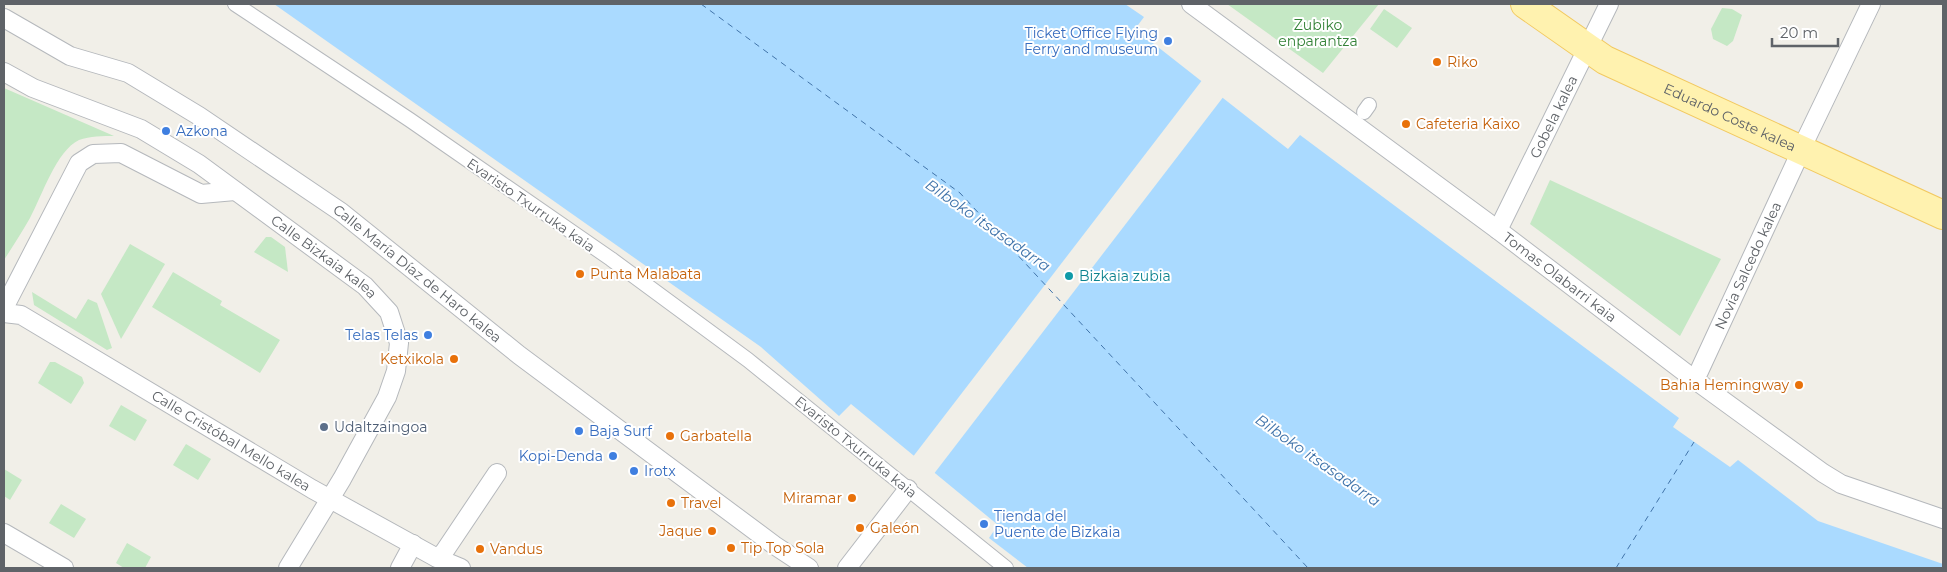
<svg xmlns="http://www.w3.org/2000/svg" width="1947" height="572" viewBox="0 0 1947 572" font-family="Montserrat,sans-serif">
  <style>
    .green { fill: #c5e8c5 }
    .water { fill: #aadaff }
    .pier { fill: #f1efe8 }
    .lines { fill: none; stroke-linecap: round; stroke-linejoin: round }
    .ferry { stroke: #4174aa; stroke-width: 1; stroke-dasharray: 6 5; stroke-linecap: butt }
    .pedestrian-casing { stroke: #b5b8bc; stroke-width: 16 }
    .minor-casing { stroke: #b5b8bc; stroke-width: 20 }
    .primary-casing { stroke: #f2c960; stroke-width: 30 }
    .pedestrian { stroke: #fff; stroke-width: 14 }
    .minor { stroke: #fff; stroke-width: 18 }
    .primary { stroke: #fff2af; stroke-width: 28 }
    .shop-dot { fill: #3f7fe0; stroke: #fff; stroke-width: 2 }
    .food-dot { fill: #e8710a; stroke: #fff; stroke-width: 2 }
    .culture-dot { fill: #0f9aa8; stroke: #fff; stroke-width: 2 }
    .service-dot { fill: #5c6f8a; stroke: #fff; stroke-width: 2 }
    .labels { text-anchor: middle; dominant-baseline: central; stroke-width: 4; stroke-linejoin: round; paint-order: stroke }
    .park-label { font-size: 14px; fill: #348238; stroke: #fff }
    .shop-label { font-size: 14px; fill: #366cbe; stroke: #fff; text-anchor: start }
    .food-label { font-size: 14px; fill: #c56008; stroke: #fff; text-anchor: start }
    .street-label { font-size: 14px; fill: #5f6368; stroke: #fff }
    .culture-label { font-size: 14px; fill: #0d838f; stroke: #fff; text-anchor: start }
    .service-label { font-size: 14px; fill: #4e5e75; stroke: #fff; text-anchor: start }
    .water-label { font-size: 15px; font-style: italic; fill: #4174aa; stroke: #fff }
  </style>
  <rect width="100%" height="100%" fill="#f1efe8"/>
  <g class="green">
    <path d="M1227 4H1379L1323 73Z"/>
    <path d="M1722 8 1732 9 1742 15 1733 41 1727 46 1713 39 1711 29Z"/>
    <path d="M1384 9 1412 28 1397 48 1370 29Z"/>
    <path d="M4 88 114 136C103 136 90 136 79 140 56 151 42 196 30 218 22 232 13 246 4 260Z"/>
    <path d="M1550 180 1721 259 1680 336 1530 224Z"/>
    <path d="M266 237H271L285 247 288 272 254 252Z"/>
    <path d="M130 244 165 264 121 339 101 294Z"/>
    <path d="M173 272 222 301 220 305 280 340 260 373 152 307Z"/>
    <path d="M32 292 76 319 88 299 97 303 112 348 107 350 34 305Z"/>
    <path d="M50 362H55L82 377 84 383 71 404 38 383Z"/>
    <path d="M121 405 147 420 135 441 109 426Z"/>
    <path d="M186 444 211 459 198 480 173 465Z"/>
    <path d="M4 469 22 480 10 500 4 496Z"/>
    <path d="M61 504 86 519 74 538 49 523Z"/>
    <path d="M127 543 151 557 145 568H124L116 563Z"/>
  </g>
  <path class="water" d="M274 4H1125L1144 17 1135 29 1288 149 1300 135 1679 418 1673 427 1730 467 1738 460 1818 521 1943 564V568H1028L989 538 998 525 851 404 839 416 761 347Z"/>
  <path class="pier" d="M1203 79 1224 96 933 475 912 458Z"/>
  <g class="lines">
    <g class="ferry">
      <path d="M701 4 960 193 1308 568"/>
      <path d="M1616 568 1694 442"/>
    </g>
    <g class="pedestrian-casing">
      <g id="pedestrian">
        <path d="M235 4 410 120 611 259 748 360 1006 568"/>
        <path d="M1364 112 1369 105"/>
      </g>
    </g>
    <g class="minor-casing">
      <g id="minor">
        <path id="s1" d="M1191 4 1498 230 1695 380 1823 473 1841 484 1943 519"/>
        <path id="s2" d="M4 18 70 56 128 73 199 116 341 212 519 355 774 545 809 568"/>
        <path id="s3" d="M4 72 33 88 141 129 199 164 365 286 389 312 399 343 396 371 387 397 342 479 288 568"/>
        <path d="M1806 139 1871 4"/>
        <path id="s4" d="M1498 230 1609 4"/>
        <path d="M4 308 79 163 93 154 121 153 201 194 235 191"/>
        <path id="s5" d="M4 313 21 315 312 489 437 558 461 568"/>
        <path id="s6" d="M1695 380 1801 151"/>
        <path d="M4 533 64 568"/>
        <path d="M437 558 444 552 497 473"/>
        <path d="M400 568 413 544"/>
        <path d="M847 568 908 489"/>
      </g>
    </g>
    <g class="primary-casing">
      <g id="primary">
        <path id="s7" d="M1525 4 1605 60 1943 215"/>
      </g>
    </g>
    <use href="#pedestrian" class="pedestrian"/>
    <use href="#minor" class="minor"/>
    <use href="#primary" class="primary"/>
  </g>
  <g class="shop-dot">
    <circle cx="1168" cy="41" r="5"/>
    <circle cx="166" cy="131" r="5"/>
    <circle cx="428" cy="335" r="5"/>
    <circle cx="579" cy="431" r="5"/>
    <circle cx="613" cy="456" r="5"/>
    <circle cx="634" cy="471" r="5"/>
    <circle cx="984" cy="524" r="5"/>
  </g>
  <g class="food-dot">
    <circle cx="1437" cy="62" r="5"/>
    <circle cx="1406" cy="124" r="5"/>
    <circle cx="580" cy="274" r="5"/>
    <circle cx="454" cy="359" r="5"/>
    <circle cx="1799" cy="385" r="5"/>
    <circle cx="670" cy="436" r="5"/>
    <circle cx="852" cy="498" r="5"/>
    <circle cx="671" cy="503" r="5"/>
    <circle cx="860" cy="528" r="5"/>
    <circle cx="712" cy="531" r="5"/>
    <circle cx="731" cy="548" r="5"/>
    <circle cx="480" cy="549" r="5"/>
  </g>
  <circle class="culture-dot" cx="1069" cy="276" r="5"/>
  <circle class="service-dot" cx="324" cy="427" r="5"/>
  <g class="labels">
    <g class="park-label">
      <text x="1318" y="25">Zubiko<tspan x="1318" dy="16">enparantza</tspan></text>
    </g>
    <g class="shop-label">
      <text x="1158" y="33" text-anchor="end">Ticket Office Flying<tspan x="1158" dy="16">Ferry and museum</tspan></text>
      <text x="176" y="131">Azkona</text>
      <text x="418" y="335" text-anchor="end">Telas Telas</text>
      <text x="589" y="431">Baja Surf</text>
      <text x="603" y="456" text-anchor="end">Kopi-Denda</text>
      <text x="644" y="471">Irotx</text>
      <text x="994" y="516">Tienda del<tspan x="994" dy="16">Puente de Bizkaia</tspan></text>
    </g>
    <g class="food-label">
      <text x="1447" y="62">Riko</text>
      <text x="1416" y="124">Cafeteria Kaixo</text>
      <text x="590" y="274">Punta Malabata</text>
      <text x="444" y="359" text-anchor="end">Ketxikola</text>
      <text x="1789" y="385" text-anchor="end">Bahia Hemingway</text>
      <text x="680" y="436">Garbatella</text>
      <text x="842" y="498" text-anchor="end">Miramar</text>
      <text x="681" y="503">Travel</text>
      <text x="870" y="528">Galeón</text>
      <text x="702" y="531" text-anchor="end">Jaque</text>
      <text x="741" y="548">Tip Top Sola</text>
      <text x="490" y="549">Vandus</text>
    </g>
    <g class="street-label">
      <text stroke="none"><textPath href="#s4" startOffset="126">Gobela kalea</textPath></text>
      <text stroke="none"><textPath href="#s7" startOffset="235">Eduardo Coste kalea</textPath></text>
      <text transform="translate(531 205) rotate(35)">Evaristo Txurruka kaia</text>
      <text stroke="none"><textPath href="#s3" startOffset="372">Calle Bizkaia kalea</textPath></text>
      <text stroke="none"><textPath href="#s6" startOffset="126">Novia Salcedo kalea</textPath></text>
      <text stroke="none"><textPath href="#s2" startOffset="489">Calle María Díaz de Haro kalea</textPath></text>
      <text stroke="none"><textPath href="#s1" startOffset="459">Tomas Olabarri kaia</textPath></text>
      <text stroke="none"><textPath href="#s5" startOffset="262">Calle Cristóbal Mello kalea</textPath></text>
      <text transform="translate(856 447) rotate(39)">Evaristo Txurruka kaia</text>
    </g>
    <g class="culture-label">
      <text x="1079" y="276">Bizkaia zubia</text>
    </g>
    <g class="service-label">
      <text x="334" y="427">Udaltzaingoa</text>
    </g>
    <g class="water-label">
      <text transform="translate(988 225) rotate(35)">Bilboko itsasadarra</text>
      <text transform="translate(1318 460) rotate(35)">Bilboko itsasadarra</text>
    </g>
  </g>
  <rect width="1947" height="572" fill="none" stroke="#5f6368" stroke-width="10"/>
  <path d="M1772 38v8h66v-8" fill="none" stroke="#5f6368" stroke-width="2.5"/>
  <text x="1780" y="38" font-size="15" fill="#5f6368" stroke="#ffffff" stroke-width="4" paint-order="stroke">20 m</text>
</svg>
